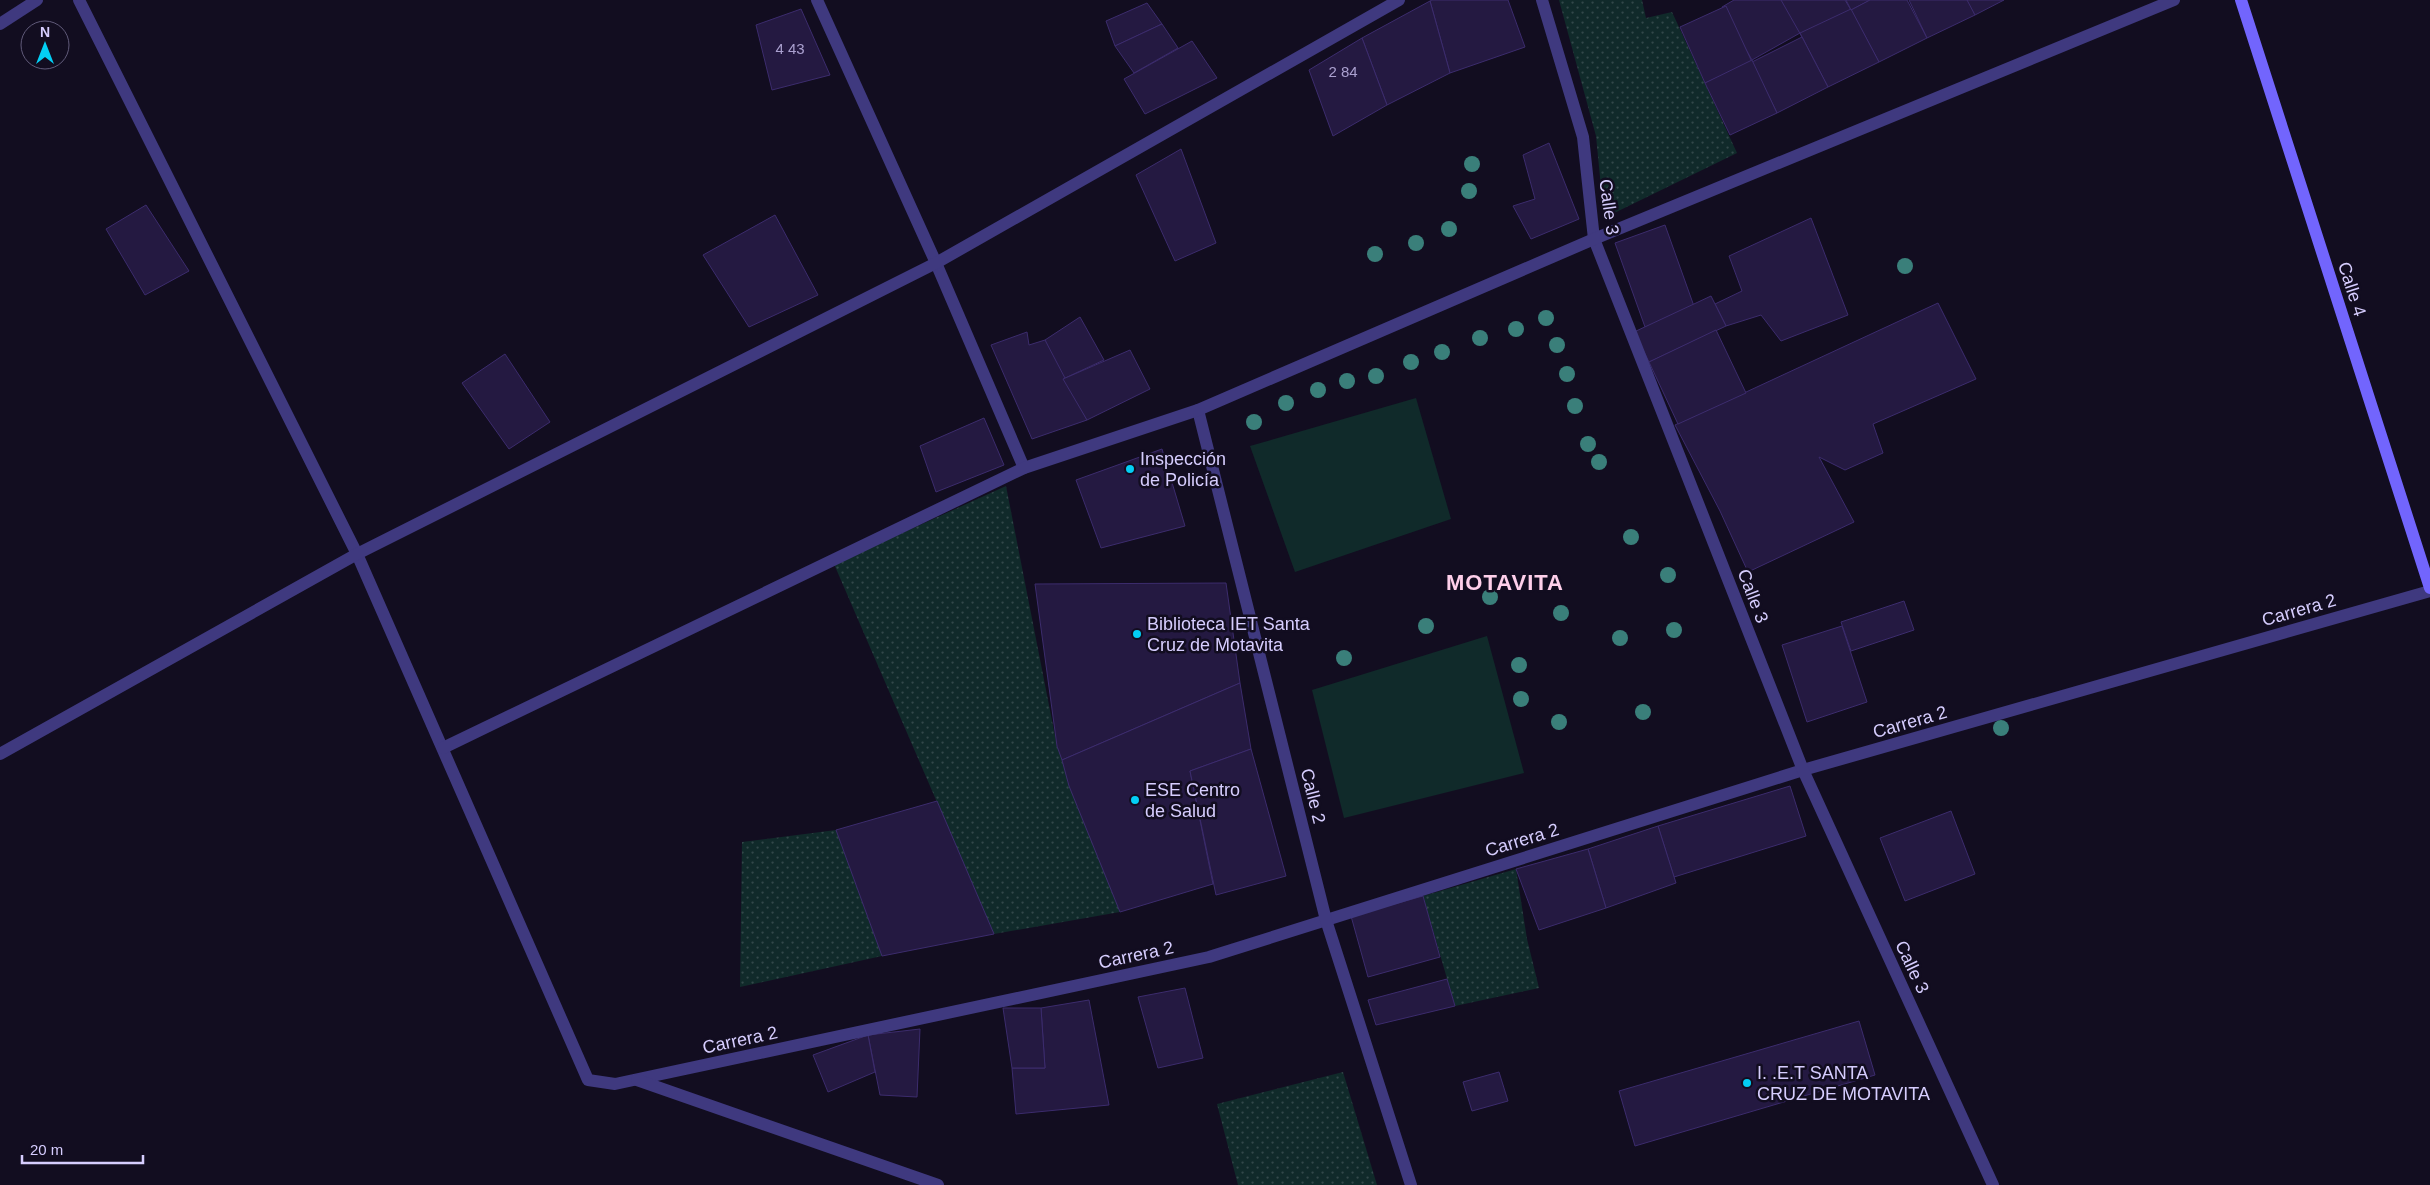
<svg xmlns="http://www.w3.org/2000/svg" width="2430" height="1185" viewBox="0 0 2430 1185" font-family="Helvetica,sans-serif">
  <style>
    .grass { fill: url(#grass-dots) }
    .garden { fill: #102a2a }
    .building { fill: #241941; stroke: #3c2c6d }
    .lines { fill: none; stroke-linecap: round; stroke-linejoin: round }
    .minor { stroke: #3f397f; stroke-width: 12 }
    .tertiary { stroke: #3f397f; stroke-width: 12 }
    .secondary { stroke: #7265fd; stroke-width: 12 }
    .tree { fill: #3a7f7a }
    .poi-dot { fill: #03cef4; stroke: #120d20; stroke-width: 2 }
    .labels { text-anchor: middle; dominant-baseline: central; stroke-width: 5; stroke-linejoin: round; paint-order: stroke }
    .number-label { font-size: 15px; fill: #aaa0cf }
    .street-label { font-size: 18px; fill: #d6cdfe; stroke: #120d20 }
    .poi-label { font-size: 18px; fill: #d6cdfe; stroke: #120d20; text-anchor: start }
    .district-label { font-size: 22px; font-weight: bold; letter-spacing: 1px; fill: #fecfea; stroke: #120d20 }
  </style>
  <defs>
    <pattern id="grass-dots" width="8" height="8" patternUnits="userSpaceOnUse" patternTransform="scale(1.25)"><rect width="8" height="8" fill="#102a2a"/><path d="M2 2h.1M6 6h.1" fill="none" stroke="#32484a" stroke-width="1.8" stroke-linecap="round"/></pattern>
  </defs>
  <rect width="100%" height="100%" fill="#120d20"/>
  <g class="grass">
    <path d="M1559 0H1642L1646 18 1672 12 1737 153 1604 218 1596 136Z"/>
    <path d="M1006 486 1057 746 1120 912 994 934 834 564Z"/>
    <path d="M836 830 882 956 740 987 742 842Z"/>
    <path d="M1516 869 1527 939 1539 988 1455 1006 1423 896Z"/>
    <path d="M1343 1072 1377 1185H1238L1217 1104Z"/>
  </g>
  <g class="garden">
    <path d="M1416 398 1451 519 1295 572 1250 446Z"/>
    <path d="M1487 636 1524 773 1344 818 1312 690Z"/>
  </g>
  <g class="building">
    <path d="M1432 0H1508L1525 47 1450 73 1430 1Z"/>
    <path d="M1734 0H1782L1800 33 1752 60 1722 7Z"/>
    <path d="M1781 0H1845L1851 10 1802 37Z"/>
    <path d="M1846 0H1870L1851 10Z"/>
    <path d="M1870 0H1907L1927 38 1879 62 1851 10Z"/>
    <path d="M1909 0H1968L1975 15 1927 38Z"/>
    <path d="M1967 0H2004L1975 15Z"/>
    <path d="M1430 1 1450 73 1387 105 1362 38Z"/>
    <path d="M1147 3 1162 24 1115 46 1106 21Z"/>
    <path d="M1726 6 1752 62 1705 83 1680 27Z"/>
    <path d="M801 9 830 75 772 90 756 25Z"/>
    <path d="M1851 9 1879 62 1828 87 1800 33Z"/>
    <path d="M1162 24 1178 48 1134 73 1115 46Z"/>
    <path d="M1802 37 1828 87 1777 113 1752 62Z"/>
    <path d="M1362 38 1387 105 1333 136 1309 70Z"/>
    <path d="M1192 41 1217 78 1145 114 1124 79Z"/>
    <path d="M1752 60 1777 113 1730 135 1705 83Z"/>
    <path d="M1549 143 1579 219 1531 239 1513 206 1535 199 1523 155Z"/>
    <path d="M1181 149 1216 243 1175 261 1136 175Z"/>
    <path d="M146 205 189 271 145 295 106 229Z"/>
    <path d="M775 215 818 295 749 327 703 255Z"/>
    <path d="M1811 218 1848 315 1781 341 1761 315 1726 326 1715 304 1742 291 1729 256Z"/>
    <path d="M1665 225 1695 309 1645 327 1615 243Z"/>
    <path d="M1711 296 1726 326 1649 362 1634 332Z"/>
    <path d="M1938 303 1976 379 1873 424 1883 453 1845 470 1819 457 1854 522 1748 572 1720 511 1675 425Z"/>
    <path d="M1080 317 1104 360 1063 379 1045 340Z"/>
    <path d="M1716 330 1746 393 1678 424 1649 362Z"/>
    <path d="M1027 332 1029 345 1045 340 1087 420 1032 439 991 345Z"/>
    <path d="M1130 350 1150 389 1087 420 1063 379Z"/>
    <path d="M505 354 550 422 509 449 462 383Z"/>
    <path d="M984 418 1004 465 936 492 920 446Z"/>
    <path d="M1162 449 1185 526 1101 548 1076 480Z"/>
    <path d="M1226 583 1240 683 1062 760 1057 746 1035 584Z"/>
    <path d="M1904 601 1914 630 1851 651 1841 622Z"/>
    <path d="M1842 626 1867 702 1807 722 1782 645Z"/>
    <path d="M1240 683 1251 749 1190 771 1213 884 1120 912 1069 786 1062 760Z"/>
    <path d="M1251 749 1286 876 1216 895 1190 771Z"/>
    <path d="M1790 786 1806 836 1674 877 1658 826Z"/>
    <path d="M937 801 994 934 882 956 836 830Z"/>
    <path d="M1951 811 1975 874 1905 901 1880 838Z"/>
    <path d="M1658 826 1676 883 1606 908 1588 849Z"/>
    <path d="M1588 849 1606 908 1539 930 1516 869Z"/>
    <path d="M1423 896 1440 957 1368 977 1351 916Z"/>
    <path d="M1447 979 1455 1006 1376 1025 1368 1000Z"/>
    <path d="M1185 988 1203 1058 1158 1068 1138 997Z"/>
    <path d="M1089 1000 1109 1105 1016 1114 1012 1068H1045L1041 1008Z"/>
    <path d="M1003 1008H1041L1045 1068H1012Z"/>
    <path d="M1859 1021 1875 1075 1635 1146 1619 1091Z"/>
    <path d="M920 1029 917 1097 880 1095 868 1035Z"/>
    <path d="M868 1035 875 1072 828 1092 813 1055Z"/>
    <path d="M1499 1072 1508 1101 1472 1111 1463 1082Z"/>
  </g>
  <g class="lines">
    <g class="minor">
      <path d="M79 0 357 554 588 1080 615 1084 1209 957 1803 770 2430 591"/>
      <path d="M817 0 936 263 1024 468"/>
      <path d="M1542 0 1583 137 1594 239 1803 770 1993 1185"/>
      <path d="M0 24 37 0"/>
      <path d="M1198 410 1326 920 1411 1185"/>
      <path d="M443 748 1024 468 1198 410 1594 239 2174 0"/>
      <path d="M637 1080 938 1185"/>
    </g>
    <path class="tertiary" d="M0 754 357 554 936 263 1399 0"/>
    <path class="secondary" d="M2241 0 2430 588"/>
  </g>
  <g class="tree">
    <circle cx="1472" cy="164" r="8"/>
    <circle cx="1469" cy="191" r="8"/>
    <circle cx="1449" cy="229" r="8"/>
    <circle cx="1416" cy="243" r="8"/>
    <circle cx="1375" cy="254" r="8"/>
    <circle cx="1905" cy="266" r="8"/>
    <circle cx="1546" cy="318" r="8"/>
    <circle cx="1516" cy="329" r="8"/>
    <circle cx="1480" cy="338" r="8"/>
    <circle cx="1557" cy="345" r="8"/>
    <circle cx="1442" cy="352" r="8"/>
    <circle cx="1411" cy="362" r="8"/>
    <circle cx="1567" cy="374" r="8"/>
    <circle cx="1376" cy="376" r="8"/>
    <circle cx="1347" cy="381" r="8"/>
    <circle cx="1318" cy="390" r="8"/>
    <circle cx="1286" cy="403" r="8"/>
    <circle cx="1575" cy="406" r="8"/>
    <circle cx="1254" cy="422" r="8"/>
    <circle cx="1588" cy="444" r="8"/>
    <circle cx="1599" cy="462" r="8"/>
    <circle cx="1631" cy="537" r="8"/>
    <circle cx="1668" cy="575" r="8"/>
    <circle cx="1490" cy="597" r="8"/>
    <circle cx="1561" cy="613" r="8"/>
    <circle cx="1426" cy="626" r="8"/>
    <circle cx="1674" cy="630" r="8"/>
    <circle cx="1620" cy="638" r="8"/>
    <circle cx="1344" cy="658" r="8"/>
    <circle cx="1519" cy="665" r="8"/>
    <circle cx="1521" cy="699" r="8"/>
    <circle cx="1643" cy="712" r="8"/>
    <circle cx="1559" cy="722" r="8"/>
    <circle cx="2001" cy="728" r="8"/>
  </g>
  <g class="poi-dot">
    <circle cx="1130" cy="469" r="5"/>
    <circle cx="1137" cy="634" r="5"/>
    <circle cx="1135" cy="800" r="5"/>
    <circle cx="1747" cy="1083" r="5"/>
  </g>
  <g class="labels">
    <g class="number-label">
      <text x="790" y="48">4 43</text>
      <text x="1343" y="71">2 84</text>
    </g>
    <g class="street-label">
      <text transform="translate(1609 207) rotate(82)">Calle 3</text>
      <text transform="translate(2352 289) rotate(72)">Calle 4</text>
      <text transform="translate(1753 596) rotate(69)">Calle 3</text>
      <text transform="translate(2299 610) rotate(-16)">Carrera 2</text>
      <text transform="translate(1910 722) rotate(-16)">Carrera 2</text>
      <text transform="translate(1313 796) rotate(76)">Calle 2</text>
      <text transform="translate(1522 840) rotate(-17)">Carrera 2</text>
      <text transform="translate(1136 955) rotate(-12)">Carrera 2</text>
      <text transform="translate(1912 967) rotate(65)">Calle 3</text>
      <text transform="translate(740 1040) rotate(-12)">Carrera 2</text>
    </g>
    <g class="poi-label">
      <text x="1140" y="459">Inspección<tspan x="1140" dy="21">de Policía</tspan></text>
      <text x="1147" y="624">Biblioteca IET Santa<tspan x="1147" dy="21">Cruz de Motavita</tspan></text>
      <text x="1145" y="790">ESE Centro<tspan x="1145" dy="21">de Salud</tspan></text>
      <text x="1757" y="1073">I. .E.T SANTA<tspan x="1757" dy="21">CRUZ DE MOTAVITA</tspan></text>
    </g>
    <g class="district-label">
      <text x="1505" y="582">MOTAVITA</text>
    </g>
  </g>
  <g transform="translate(45 45)"><circle r="24" fill="#120d20" stroke="#605a79"/>
  <path d="M0-4L9 19L0 12L-9 19Z" fill="#03cef4"/>
  <text y="-8" font-size="14" font-weight="bold" text-anchor="middle" fill="#d6cdfe">N</text>
  </g>
  <path d="M22 1155v8h121v-8" fill="none" stroke="#d6cdfe" stroke-width="2.5"/>
  <text x="30" y="1155" font-size="15" fill="#d6cdfe" stroke="#120d20" stroke-width="4" paint-order="stroke">20 m</text>
</svg>
